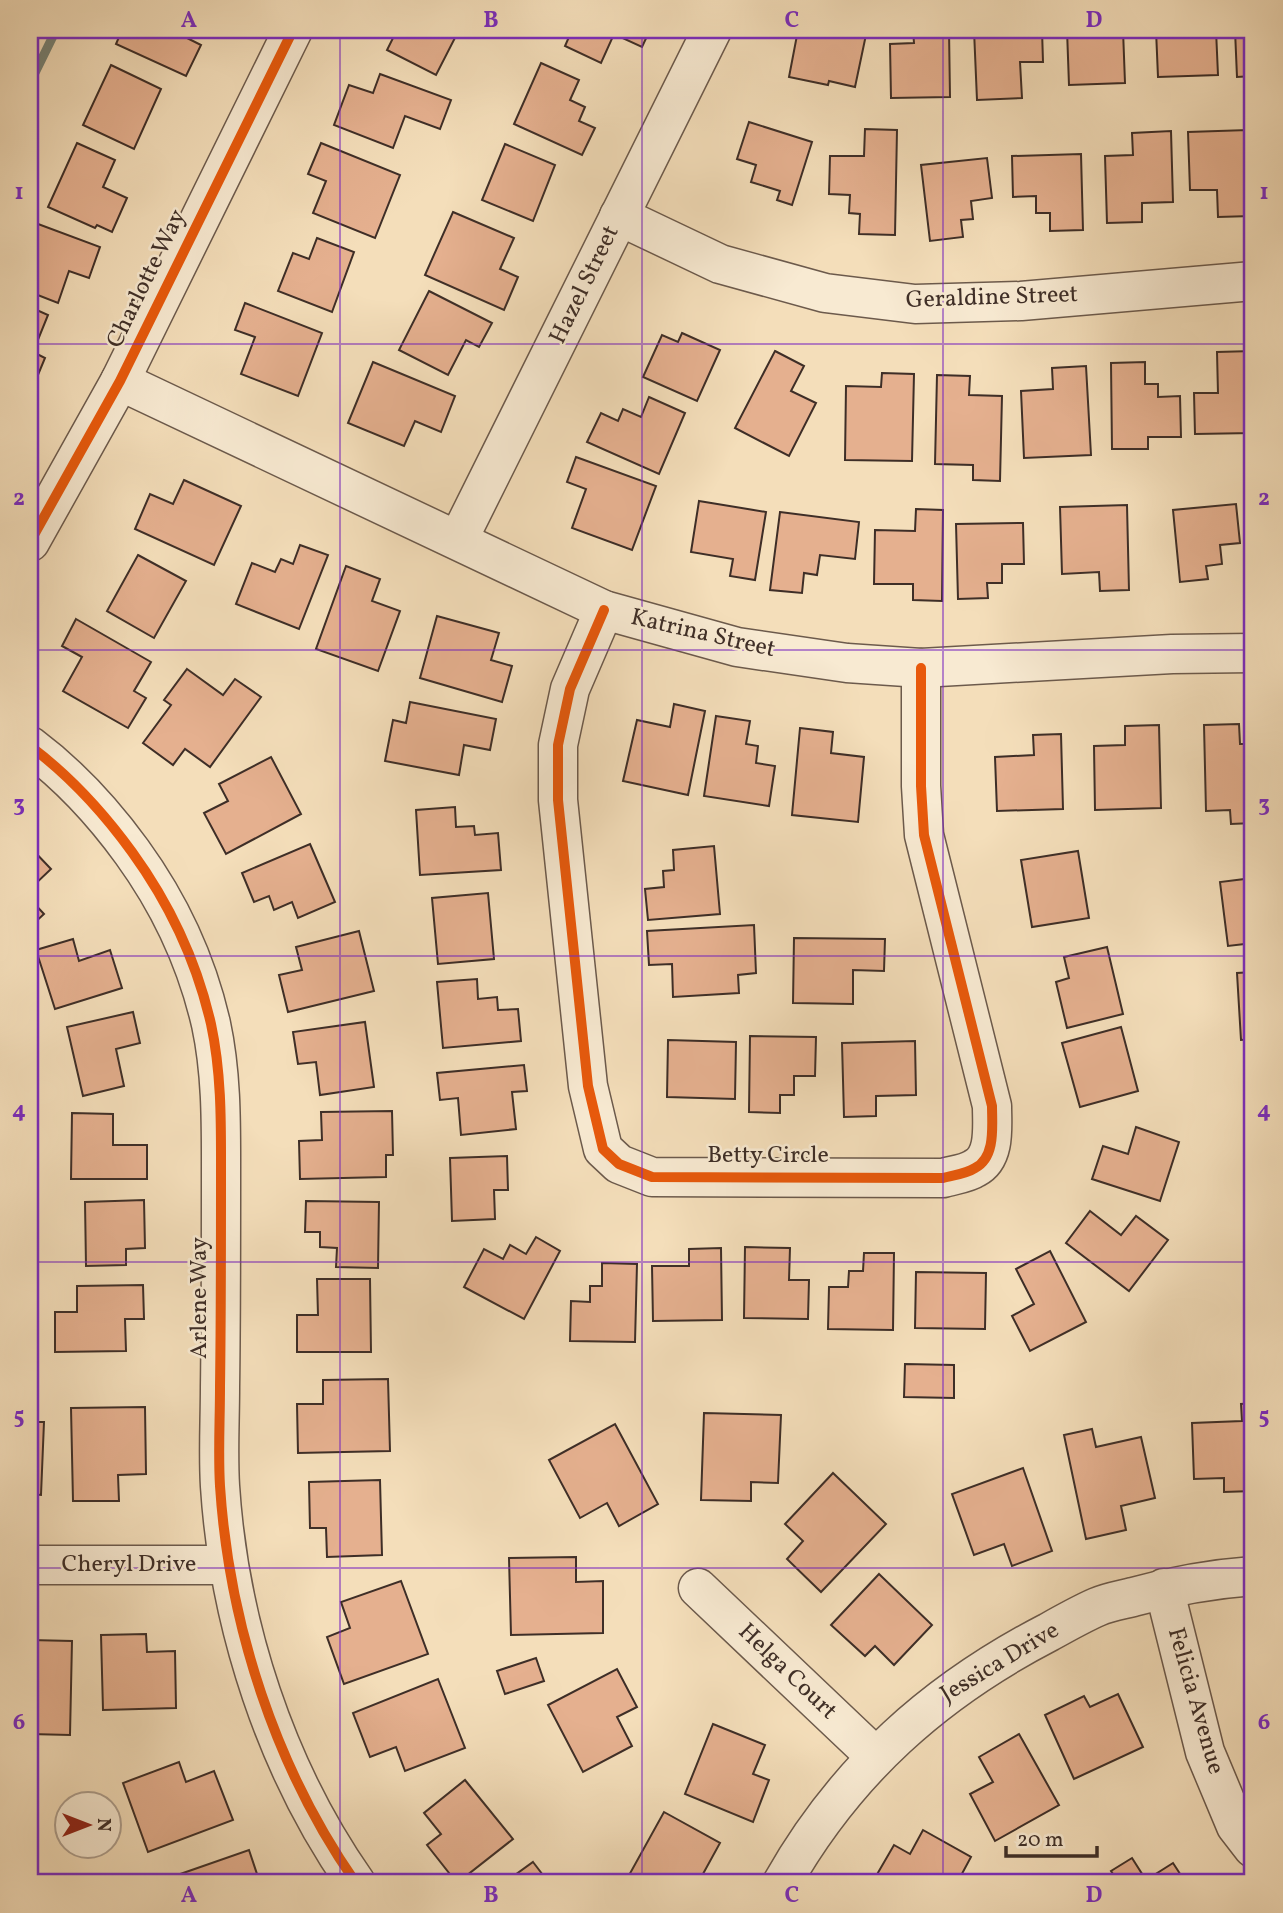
<svg xmlns="http://www.w3.org/2000/svg" width="1283" height="1913" viewBox="0 0 1283 1913" font-family="Vollkorn,serif">
  <style>
    .lines { fill: none; stroke-linecap: round; stroke-linejoin: round }
    .stream { stroke: #768377; stroke-width: 9 }
    .building { fill: #e5b08f; stroke: #3e2e27; stroke-width: 2 }
    .minor-casing { stroke: #6c5a4c; stroke-width: 41 }
    .minor { stroke: #f8ead2; stroke-width: 38 }
    .cycleway-casing { stroke: #f8ead2; stroke-width: 15 }
    .cycleway { stroke: #e8590c; stroke-width: 10 }
    .grid { fill: none; stroke: #7b2cbf; stroke-width: 2; stroke-opacity: 0.55 }
    .labels { text-anchor: middle; dominant-baseline: central; stroke-width: 5; stroke-linejoin: round; paint-order: stroke }
    .street-label { font-size: 24px; fill: #3e2e27; stroke: #f8ead2 }
    .neatline { fill: none; stroke: #7b2cbf; stroke-width: 2.5 }
    .grid-label { font-size: 23px; text-anchor: middle; font-weight: bold; fill: #7b2cbf }
  </style>
  <rect width="100%" height="100%" fill="#f4deba"/>
  <filter id="stains"><feTurbulence type="fractalNoise" baseFrequency=".00286" numOctaves="4"/><feColorMatrix values="0 0 0 0 .2 0 0 0 0 .09 0 0 0 0 .02 0 0 0 .5 -.17"/></filter>
  <radialGradient id="worn" r=".72"><stop offset=".6" stop-color="#630" stop-opacity="0"/><stop offset="1" stop-color="#630" stop-opacity=".3"/></radialGradient>
  <g class="lines">
    <path class="stream" d="M30 83 56 30"/>
  </g>
  <g class="building">
    <path d="M122 30H186L183 36 201 45 186 76 116 44Z"/>
    <path d="M397 30H459L436 75 387 50Z"/>
    <path d="M572 30H650L642 47 614 34 601 63 565 46Z"/>
    <path d="M798 30H867L855 87 829 81 828 85 789 77Z"/>
    <path d="M913 30H949L950 97 891 98 890 44 914 43Z"/>
    <path d="M974 30H1042L1043 62H1020L1022 98 977 100Z"/>
    <path d="M1067 30H1123L1125 83 1069 85Z"/>
    <path d="M1156 30H1216L1218 75 1158 77Z"/>
    <path d="M1235 30H1253V76L1237 77Z"/>
    <path d="M541 63 579 80 570 100 585 107 579 121 595 128 582 155 514 124Z"/>
    <path d="M111 65 161 89 134 149 83 125Z"/>
    <path d="M380 74 451 100 440 129 405 116 393 148 334 125 349 85 373 93Z"/>
    <path d="M749 122 812 142 792 205 777 200 780 191 751 182 756 165 737 159Z"/>
    <path d="M865 129 897 130 895 235 859 234 860 214 849 213 850 195 829 194 830 156H864Z"/>
    <path d="M1248 130 1251 216 1218 217 1217 190H1190L1188 132Z"/>
    <path d="M1171 131 1173 202 1142 203V222L1107 223 1105 156 1133 155 1132 133Z"/>
    <path d="M77 143 115 160 103 187 127 198 112 232 97 225 95 228 48 207Z"/>
    <path d="M321 143 400 175 375 238 313 213 326 181 308 174Z"/>
    <path d="M505 144 555 165 533 221 482 200Z"/>
    <path d="M1081 154 1083 230 1050 231V213H1036V196L1013 197 1012 156Z"/>
    <path d="M987 158 992 198 971 201 973 219 961 220 963 237 930 241 921 165Z"/>
    <path d="M453 212 514 238 500 269 518 277 504 310 425 275Z"/>
    <path d="M30 221 100 247 89 278 69 271 58 303 30 292Z"/>
    <path d="M317 238 354 252 332 312 278 291 293 253 309 259Z"/>
    <path d="M429 291 492 323 479 347 466 340 448 375 399 350Z"/>
    <path d="M245 303 322 333 298 396 241 374 255 337 235 330Z"/>
    <path d="M30 307 48 315 33 352 45 358 33 387 30 385Z"/>
    <path d="M682 333 720 350 697 401 643 377 662 335 678 342Z"/>
    <path d="M775 351 804 366 791 391 816 403 789 456 735 428Z"/>
    <path d="M1253 351V433L1195 434 1194 393H1218L1217 352Z"/>
    <path d="M373 362 455 396 441 432 415 421 404 446 348 423Z"/>
    <path d="M1145 362V384H1158V397L1180 396 1181 437H1148V449H1112L1111 363Z"/>
    <path d="M1086 366 1091 455 1024 458 1021 391 1053 389 1052 368Z"/>
    <path d="M882 373 914 374 912 461 845 460 846 386 881 387Z"/>
    <path d="M937 375 970 376 969 395 1002 396 1000 481 973 480V465L935 464Z"/>
    <path d="M649 397 685 413 659 474 587 442 601 413 618 421 623 409 641 417Z"/>
    <path d="M576 457 656 486 632 550 572 528 586 489 567 482Z"/>
    <path d="M184 480 241 506 214 565 135 529 150 494 173 504Z"/>
    <path d="M699 501 766 512 755 580 730 576 733 559 691 552Z"/>
    <path d="M1236 504 1240 543 1220 545 1222 564 1206 566 1208 579 1180 582 1173 510Z"/>
    <path d="M1127 505 1129 590 1100 591 1099 572 1062 574 1060 507Z"/>
    <path d="M916 509 943 510 942 601 913 600V584H874L875 530 915 531Z"/>
    <path d="M780 512 859 522 855 559 820 555 817 575 804 573 802 593 770 590Z"/>
    <path d="M1023 523 1024 564H1002V583H987L988 598 958 599 956 524Z"/>
    <path d="M300 545 328 555 299 629 236 604 252 563 275 572 281 559 293 564Z"/>
    <path d="M138 555 186 581 154 638 107 611Z"/>
    <path d="M346 566 380 579 372 601 400 611 378 671 316 649Z"/>
    <path d="M437 616 499 633 491 660 512 666 502 702 420 678Z"/>
    <path d="M76 619 151 662 134 691 146 698 128 728 63 691 82 657 62 646Z"/>
    <path d="M187 669 223 695 235 679 261 697 210 767 185 749 173 765 143 743 171 705 164 700Z"/>
    <path d="M410 702 496 719 490 750 464 745 459 775 385 761 393 720 406 723Z"/>
    <path d="M674 704 705 711 688 795 623 781 637 720 670 727Z"/>
    <path d="M716 716 750 721 746 744 758 746 756 763 775 766 769 806 704 796Z"/>
    <path d="M1239 724 1240 744H1253V823L1231 824 1230 810 1206 811 1204 725Z"/>
    <path d="M1159 725 1161 808 1095 810 1094 746 1125 745V726Z"/>
    <path d="M800 728 833 732 831 753 864 757 858 822 792 815Z"/>
    <path d="M1061 734 1063 809 997 811 995 757 1034 755 1033 735Z"/>
    <path d="M271 757 301 814 226 854 204 813 228 801 219 784Z"/>
    <path d="M455 807 456 827 474 826 475 835 498 833 501 870 420 875 416 810Z"/>
    <path d="M310 844 335 902 298 918 292 902 274 910 269 896 254 902 242 873Z"/>
    <path d="M714 846 720 914 648 920 645 889 664 887 663 871 674 870 673 850Z"/>
    <path d="M30 847 51 869 30 889Z"/>
    <path d="M1078 851 1089 918 1032 927 1021 860Z"/>
    <path d="M1253 878V943L1228 946 1220 882Z"/>
    <path d="M488 893 494 959 438 964 432 898Z"/>
    <path d="M30 899 44 914 30 927Z"/>
    <path d="M754 925 756 973 738 975 739 993 673 997 672 964 649 965 647 931Z"/>
    <path d="M359 931 374 991 288 1012 279 975 302 970 296 947Z"/>
    <path d="M794 938 885 939 884 971 853 970V1004L793 1003Z"/>
    <path d="M73 939 79 961 110 950 122 988 55 1009 36 950Z"/>
    <path d="M1107 947 1123 1014 1067 1028 1056 982 1069 978 1064 957Z"/>
    <path d="M1253 972V1039L1241 1040 1237 973Z"/>
    <path d="M477 979 478 999 497 997 498 1010 518 1009 521 1041 443 1048 437 982Z"/>
    <path d="M133 1012 140 1043 116 1049 124 1086 83 1096 67 1027Z"/>
    <path d="M365 1022 374 1087 320 1095 316 1062 298 1064 293 1032Z"/>
    <path d="M1121 1027 1138 1091 1080 1107 1062 1043Z"/>
    <path d="M750 1036 816 1037 815 1076H794V1095H780V1113L749 1112Z"/>
    <path d="M668 1040 736 1042 735 1099 667 1097Z"/>
    <path d="M915 1041 916 1095 876 1096V1116L844 1117 842 1043Z"/>
    <path d="M524 1065 527 1091 512 1092 516 1129 461 1135 458 1098 440 1100 437 1073Z"/>
    <path d="M392 1111 393 1155H386V1177L300 1179 299 1141 322 1140 321 1112Z"/>
    <path d="M72 1113 113 1114V1145H147V1179H71Z"/>
    <path d="M1136 1127 1179 1142 1160 1201 1092 1179 1103 1146 1128 1154Z"/>
    <path d="M507 1156 508 1190H494L495 1219 452 1221 450 1158Z"/>
    <path d="M144 1200 145 1248 126 1249V1265L86 1266 85 1202Z"/>
    <path d="M306 1201 379 1202 378 1268 336 1267 337 1248 320 1247V1232H305Z"/>
    <path d="M1090 1211 1121 1235 1136 1216 1168 1240 1129 1291 1066 1243Z"/>
    <path d="M536 1237 560 1251 524 1319 464 1287 484 1249 503 1259 510 1245 526 1254Z"/>
    <path d="M745 1247 790 1248 789 1280H809L808 1319 744 1318Z"/>
    <path d="M721 1248 722 1320 653 1321 652 1266H689V1249Z"/>
    <path d="M1050 1251 1086 1322 1030 1351 1012 1316 1034 1304 1016 1269Z"/>
    <path d="M864 1253H894L893 1330 828 1329 829 1287H848L849 1271H863Z"/>
    <path d="M602 1263 637 1264 635 1342 570 1341 571 1301 590 1302V1286H602Z"/>
    <path d="M916 1272 986 1273 985 1329 915 1328Z"/>
    <path d="M317 1279H370L371 1352H297V1315H318Z"/>
    <path d="M143 1285 144 1319H125L126 1351 55 1352V1312H77V1286Z"/>
    <path d="M905 1364 954 1365V1398L904 1397Z"/>
    <path d="M388 1379 390 1451 298 1453 297 1404H323V1380Z"/>
    <path d="M1253 1403V1491L1224 1492V1478L1194 1479 1192 1423 1242 1421 1241 1404Z"/>
    <path d="M145 1407 146 1474 118 1475 119 1501H73L71 1408Z"/>
    <path d="M704 1413 781 1415 778 1483 751 1482V1501L701 1500Z"/>
    <path d="M30 1422H44L41 1495 30 1494Z"/>
    <path d="M615 1424 658 1504 619 1526 607 1503 580 1518 549 1460Z"/>
    <path d="M1092 1429 1096 1447 1141 1437 1155 1498 1121 1506 1126 1530 1086 1539 1064 1435Z"/>
    <path d="M1023 1468 1052 1551 1012 1566 1004 1544 974 1555 952 1494Z"/>
    <path d="M833 1473 886 1524 821 1592 787 1559 803 1541 785 1524Z"/>
    <path d="M380 1480 382 1555 327 1557 326 1528H310L309 1482Z"/>
    <path d="M576 1557V1582L603 1581V1633L511 1635 509 1558Z"/>
    <path d="M879 1574 932 1625 894 1665 875 1646 865 1656 831 1625Z"/>
    <path d="M401 1581 428 1654 344 1684 327 1637 350 1628 341 1602Z"/>
    <path d="M146 1634 147 1652 175 1651 176 1708 103 1710 101 1635Z"/>
    <path d="M30 1640 72 1641 70 1735 30 1734Z"/>
    <path d="M536 1658 544 1681 505 1694 497 1671Z"/>
    <path d="M617 1669 637 1707 617 1717 632 1746 583 1772 548 1705Z"/>
    <path d="M438 1679 465 1748 405 1771 396 1747 370 1757 353 1713Z"/>
    <path d="M1118 1694 1143 1747 1074 1779 1045 1715 1084 1696 1090 1707Z"/>
    <path d="M713 1724 765 1745 753 1774 769 1780 753 1822 685 1794Z"/>
    <path d="M1019 1734 1059 1805 995 1841 970 1794 993 1782 979 1757Z"/>
    <path d="M179 1762 186 1782 214 1771 233 1820 148 1852 123 1783Z"/>
    <path d="M465 1780 513 1839 457 1883 427 1845 441 1834 424 1813Z"/>
    <path d="M664 1812 720 1843 698 1883H640L628 1877Z"/>
    <path d="M923 1830 971 1857 957 1883H872L894 1845 910 1854Z"/>
    <path d="M249 1850 260 1883H167L166 1879Z"/>
    <path d="M1132 1858 1146 1880 1173 1863 1186 1883H1119L1111 1871Z"/>
    <path d="M533 1862 549 1883H504Z"/>
  </g>
  <g class="lines">
    <g class="minor-casing">
      <g id="minor">
        <path d="M619 216 720 264 825 293 915 304 1021 301 1253 281"/>
        <path d="M120 381 604 610 737 647 847 663 921 668 1172 654 1253 653"/>
        <path d="M458 540 712 30"/>
        <path d="M30 542 120 381 293 30"/>
        <path d="M604 610 570 689 558 745V800L588 1086 603 1149 619 1164 652 1177 943 1178C953 1175 966 1174 975 1168 996 1157 992 1126 992 1106L924 835 921 786V668"/>
        <path d="M30 746C70 776 103 812 132 852 169 903 197 963 211 1024 222 1075 221 1127 221 1178 221 1248 221 1318 220 1387 220 1420 218 1453 220 1486 229 1625 276 1769 356 1883"/>
        <path d="M30 1565H228"/>
        <path d="M698 1588 875 1756"/>
        <path d="M1164 1588 1205 1752 1236 1826 1253 1848"/>
        <path d="M782 1883C846 1770 935 1691 1049 1632 1065 1623 1081 1614 1097 1607 1108 1602 1121 1600 1133 1597 1173 1586 1212 1579 1253 1576"/>
      </g>
    </g>
    <use href="#minor" class="minor"/>
    <g class="cycleway-casing">
      <g id="cycleway">
        <path d="M30 542 120 381 293 30"/>
        <path d="M604 610 570 689 558 745V800L588 1086 603 1149 619 1164 652 1177 943 1178C953 1175 966 1174 975 1168 996 1157 992 1126 992 1106L924 835 921 786V668"/>
        <path d="M30 746C70 776 103 812 132 852 169 903 197 963 211 1024 222 1075 221 1127 221 1178 221 1248 221 1318 220 1387 220 1420 218 1453 220 1486 229 1625 276 1769 356 1883"/>
      </g>
    </g>
    <use href="#cycleway" class="cycleway"/>
  </g>
  <path class="grid" d="M340 30V1883M642 30V1883M943 30V1883M30 344H1253M30 650H1253M30 956H1253M30 1262H1253M30 1568H1253"/>
  <g class="labels">
    <g class="street-label">
      <text transform="translate(147 279) rotate(-64)">Charlotte Way</text>
      <text transform="translate(585 285) rotate(-64)">Hazel Street</text>
      <text transform="translate(992 298) rotate(-2)">Geraldine Street</text>
      <text transform="translate(703 634) rotate(13)">Katrina Street</text>
      <text x="768" y="1156">Betty Circle</text>
      <text transform="translate(200 1298) rotate(-90)">Arlene Way</text>
      <text x="129" y="1565">Cheryl Drive</text>
      <text transform="translate(1000 1663) rotate(-31)">Jessica Drive</text>
      <text transform="translate(787 1672) rotate(44)">Helga Court</text>
      <text transform="translate(1195 1701) rotate(74)">Felicia Avenue</text>
    </g>
  </g>
  <rect width="1283" height="1913" fill="none" stroke="#f4deba" stroke-width="77"/>
  <g transform="translate(88 1825) rotate(90)"><circle r="33" fill="#f8ead2" stroke="#ae9f8e" stroke-width="2"/>
  <path d="M0-5L12 26L0 18L-12 26Z" fill="#8f2418"/>
  <text y="-10" font-size="19" font-weight="bold" text-anchor="middle" fill="#3e2e27">N</text>
  </g>
  <path d="M1006 1846v10h91v-10" fill="none" stroke="#3e2e27" stroke-width="3.5"/>
  <text x="1017" y="1846" font-size="21" fill="#3e2e27" stroke="#f8ead2" stroke-width="5" paint-order="stroke">20 m</text>
  <rect x="38" y="38" width="1206" height="1836" class="neatline"/>
  <g class="grid-label">
    <text x="189" y="27">A</text>
    <text x="491" y="27">B</text>
    <text x="792" y="27">C</text>
    <text x="1094" y="27">D</text>
    <text x="19" y="199">1</text>
    <text x="1264" y="199">1</text>
    <text x="19" y="505">2</text>
    <text x="1264" y="505">2</text>
    <text x="19" y="811">3</text>
    <text x="1264" y="811">3</text>
    <text x="19" y="1117">4</text>
    <text x="1264" y="1117">4</text>
    <text x="19" y="1423">5</text>
    <text x="1264" y="1423">5</text>
    <text x="19" y="1729">6</text>
    <text x="1264" y="1729">6</text>
    <text x="189" y="1902">A</text>
    <text x="491" y="1902">B</text>
    <text x="792" y="1902">C</text>
    <text x="1094" y="1902">D</text>
  </g>
  <rect width="100%" height="100%" filter="url(#stains)"/>
  <rect width="100%" height="100%" fill="url(#worn)"/>
</svg>
